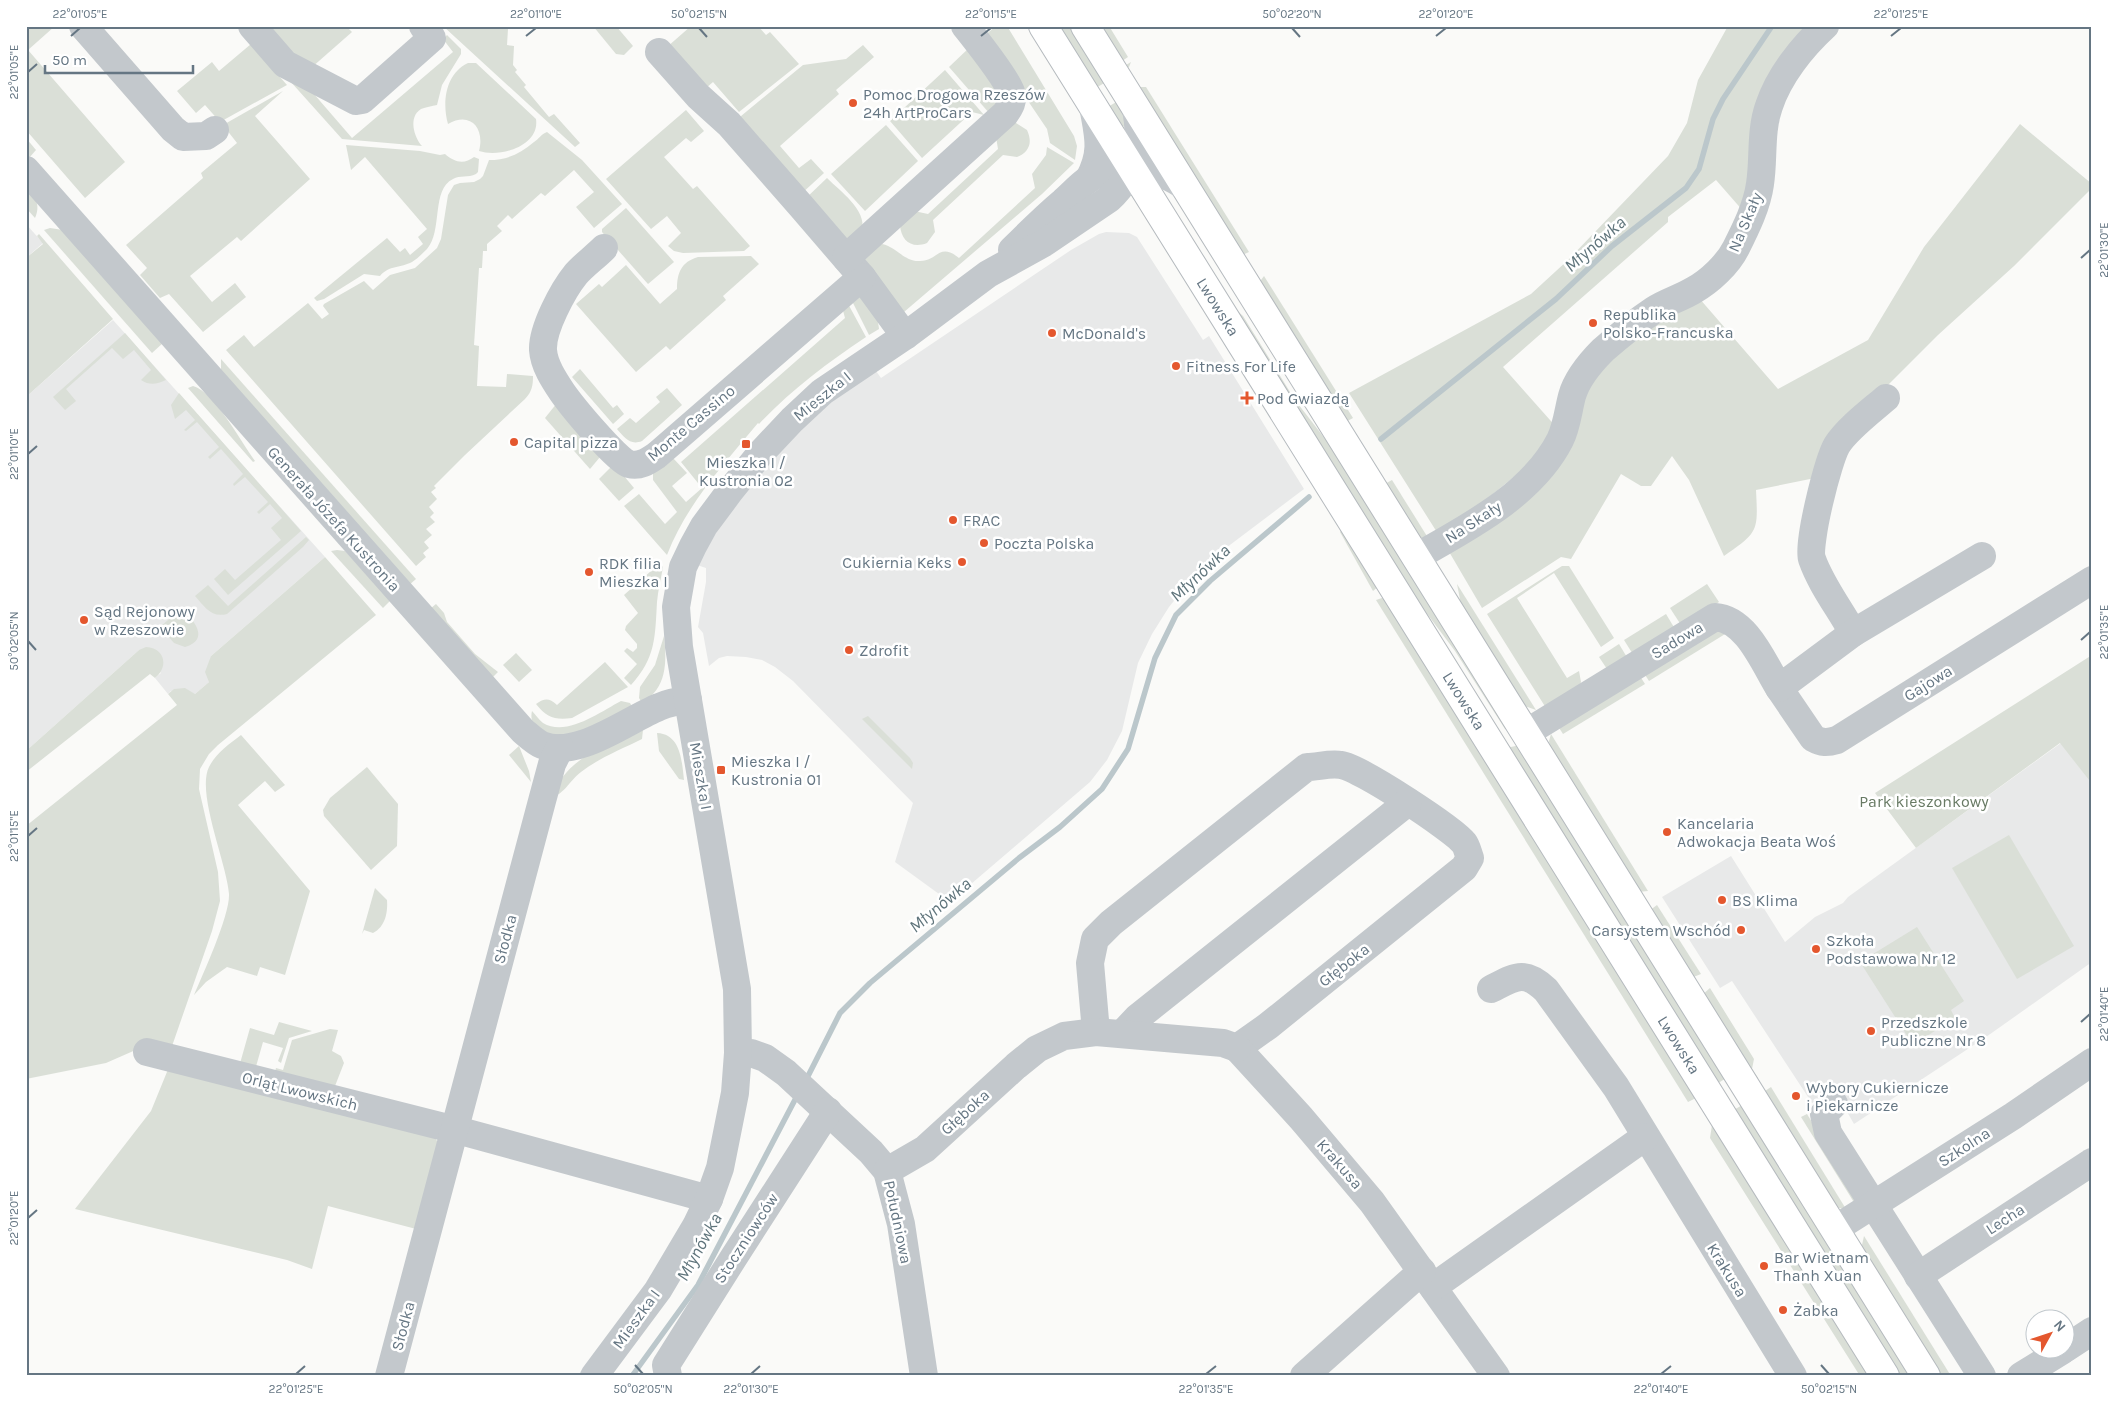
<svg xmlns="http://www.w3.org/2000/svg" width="2118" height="1402" viewBox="0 0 2118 1402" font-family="Karla,sans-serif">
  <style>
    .built { fill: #e8e9e9 }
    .green { fill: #dadfd7 }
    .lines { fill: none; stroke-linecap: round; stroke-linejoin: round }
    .stream { stroke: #bbc7cb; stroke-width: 5.5 }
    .major-casing { stroke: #b5babe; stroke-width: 30 }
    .minor { stroke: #c3c8cc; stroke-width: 28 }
    .major { stroke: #fff; stroke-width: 28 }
    .ticks { fill: none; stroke: #657683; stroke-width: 2 }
    .poi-dot { fill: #e4572e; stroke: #fff; stroke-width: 2 }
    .labels { text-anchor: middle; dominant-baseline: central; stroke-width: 5; stroke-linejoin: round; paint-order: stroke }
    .poi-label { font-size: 16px; fill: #657683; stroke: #fff; text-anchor: start }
    .street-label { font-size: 16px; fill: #657683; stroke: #fff }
    .park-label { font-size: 16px; fill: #687a64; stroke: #fff }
    .water-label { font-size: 18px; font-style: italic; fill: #60757c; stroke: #fff }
    .neatline { fill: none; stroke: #657683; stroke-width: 2 }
    .ticks-label { font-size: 12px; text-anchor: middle; fill: #657683 }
  </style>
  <rect width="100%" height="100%" fill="#fafaf8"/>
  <g class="built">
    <path d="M26 224 43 243 26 258Z"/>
    <path d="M1106 232 1129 233 1137 237 1203 340 1209 336 1304 489 1214 557 1189 582 1169 607 1152 634 1138 663 1122 731 1107 760 1090 782 950 902 895 862 913 803 793 681 775 667 762 660 746 657 727 656 719 658 709 666 703 633 698 627 706 582V568L697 565 722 523 749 488 787 444 827 405 876 371 881 378 1071 250 1099 234Z"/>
    <path d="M113 320 325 557 211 656 209 682 195 694 171 691 168 694 155 678 161 673 139 650 26 751V397Z"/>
    <path d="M2061 743 2092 784V962L1986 1037 1854 1124 1842 1103 1827 1094 1812 1103 1732 981 1720 988 1662 897 1731 856 1785 942 1815 917 1843 903 1848 897Z"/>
  </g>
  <g class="green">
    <path d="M26 26H55L28 50 125 162 85 198 26 130Z"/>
    <path d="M257 26H346L352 32 311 68Z"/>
    <path d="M443 26H513V29H508L507 45 514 46 513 65 517 70 515 72 526 85 524 87 549 117 554 114 580 143 575 147Z"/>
    <path d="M593 26H616L633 46 624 55 616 54Z"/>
    <path d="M691 26H758L766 35 770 32 799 64 739 112 713 82 705 89 667 47Z"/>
    <path d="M996 26H1007L1074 136 1077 146 1075 160 1050 143 1047 129 984 36Z"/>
    <path d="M1055 26H1071L1106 82 1094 89Z"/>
    <path d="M1098 26H1109L1128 57 1122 61 1126 65 1131 62 1129 67 1124 70Z"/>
    <path d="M1728 26H1804L1802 37 1755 139 1744 212 1716 180 1668 217V222L1503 367 1558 429 1547 450 1440 537 1349 393 1531 294 1568 260 1668 156 1687 123 1698 80Z"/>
    <path d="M447 35 461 49V54L442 85 437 105C432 106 426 107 421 109 408 117 414 137 422 146L342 139 273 62 301 79 352 138 453 52 443 39Z"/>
    <path d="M251 44 287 85 220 122 205 105 196 113 177 91 212 62 219 71Z"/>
    <path d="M863 45 874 57 836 90 839 94 780 146 799 168 811 159 824 173 800 195 735 121 803 65 846 59Z"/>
    <path d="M970 47 1001 95 990 114 949 67Z"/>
    <path d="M468 63H476L536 119C540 146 500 158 479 151 485 129 471 111 448 124 442 103 445 74 468 63Z"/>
    <path d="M945 70 984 115 972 112 922 158 890 121Z"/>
    <path d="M1141 87H1146L1249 252 1240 256 1136 90Z"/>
    <path d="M283 91 255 116 310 179 241 241 237 237 190 276 212 302 235 283 246 297 203 332 169 294 160 298 140 275 147 268 126 245 203 178 201 173 237 143 223 125Z"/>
    <path d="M1118 101 1128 116 1126 126 1120 127 1106 108Z"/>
    <path d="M686 110 704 131 691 142 686 138 664 157 693 189 697 186 750 246 744 251 683 253 674 251 668 246 681 233 667 216 651 229 606 179Z"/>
    <path d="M1009 123H1016L1027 130C1033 143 1029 152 1017 157L1003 155 933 220 935 232 927 243C912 249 901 241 900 225L914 211 928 214 998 149 996 137Z"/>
    <path d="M2020 124 2092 184V188L2014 266 1938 335 1881 392 1820 477 1756 490C1758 531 1759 532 1724 556L1689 480 1672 456 1651 486H1641L1621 474 1571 559 1561 557 1482 608 1448 550 1492 515 1585 388 1631 338 1699 298 1778 389 1868 340 1924 247Z"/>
    <path d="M886 125 918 161 865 211 831 174Z"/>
    <path d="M547 132 582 160 622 204 594 228 576 207 594 192 574 170 545 196 541 193 512 219 508 215 497 226 502 231 487 244V251H483L482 268H479L474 345 479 346 477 386 506 387 507 374 533 376C533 385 532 392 525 399L465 455 434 486 436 488 431 492 437 499 429 507 434 513 430 517 435 522 426 529 432 535 424 542 429 548 423 553 426 557 416 566 226 350 244 335 254 347 308 303 322 319 329 314 323 306 324 304 364 281 373 290 390 275 415 268 437 248 441 239 448 195 454 185 460 183 474 182 480 179 483 176 489 160C507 160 520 154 534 142 539 139 541 134 547 132Z"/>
    <path d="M26 138 36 150 29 158 26 155Z"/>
    <path d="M346 145 420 151 440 155 445 154C454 162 464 165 474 157L479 159 478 172 476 174C468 178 460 175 453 179 431 189 443 231 427 249 422 254 417 259 412 262 401 268 389 265 380 276L364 274 324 299 317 301 314 298 387 238 400 252 405 248 410 255 423 244 418 237 427 229 365 157 351 170Z"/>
    <path d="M1047 147 1074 163 1042 194 904 312 863 262 866 254 882 244C897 247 904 262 920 261 938 261 939 242 959 258L1035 188 1032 174 1046 155Z"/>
    <path d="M827 178C840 191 867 210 862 230L846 240 804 200Z"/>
    <path d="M26 187C35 197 41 204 35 218L26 208Z"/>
    <path d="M626 208 674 262 648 284 602 232V229Z"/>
    <path d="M50 228 63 230 164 342 152 353 44 230Z"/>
    <path d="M39 234 113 319 26 397V258L43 244 37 236Z"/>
    <path d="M751 256 759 264 723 296 726 300 670 350 666 346 636 372 576 304 599 284 602 287 626 265 660 304 677 289C677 273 681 262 698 257Z"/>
    <path d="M1264 276 1353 418 1344 423 1258 284Z"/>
    <path d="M858 295 877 314 879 329 869 335 850 297Z"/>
    <path d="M846 300 866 337C827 363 791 390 759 424L758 423C724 464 686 505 667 555L624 506 639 494 665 524 677 512 653 480V471L673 458 687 473 672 486 686 502 702 488 681 462 845 318 841 303Z"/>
    <path d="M1233 307 1243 316 1295 400 1350 471 1508 730 1505 729 1455 651 1398 575Z"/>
    <path d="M125 333 166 380C157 384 150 386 141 380L151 370 134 350 123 359 112 348 66 389 76 401 65 410 53 397Z"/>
    <path d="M221 359 416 579 408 586 221 370Z"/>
    <path d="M580 369 613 408 617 405 624 414 613 424 572 377Z"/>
    <path d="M193 386C214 391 241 442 255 461L253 462 188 388Z"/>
    <path d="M667 388 682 405 642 441C630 446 624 437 617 429L630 418 636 423 660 402 656 397Z"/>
    <path d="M179 393 301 531 228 595 214 579 225 569 235 580 281 540 271 528 282 518 270 504 259 514 257 512 268 502 245 477 234 486 233 484 243 474 221 449 210 459 208 457 219 447 197 422 186 431 184 430 195 420 186 410 175 419 171 405Z"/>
    <path d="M557 403 600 457 590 469 545 418Z"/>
    <path d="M614 464 634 488 619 501 599 479Z"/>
    <path d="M1392 480 1430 541 1417 538 1383 485Z"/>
    <path d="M1343 529 1379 586 1373 591 1340 532Z"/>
    <path d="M306 537 309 540 303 547 227 614C211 618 205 607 195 596L208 585 228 606Z"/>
    <path d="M337 550 345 551 391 600 383 608 331 551Z"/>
    <path d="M325 557 376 615 218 745 209 754 200 769 199 789 218 872 220 901 212 931 171 1049 147 1045 106 1063 26 1079V826L177 705 168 694 174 689 185 688 195 694 209 682 205 672 211 656Z"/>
    <path d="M660 563 663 567C661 579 658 590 657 602 655 637 656 658 631 685L624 678 637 664 624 651 627 648 633 652 637 648V644L625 630 626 626 638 613 624 595Z"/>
    <path d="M1562 566H1569L1614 638 1601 647 1554 573 1517 598 1567 678 1579 671 1581 682 1579 688 1546 708 1487 614Z"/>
    <path d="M1457 584 1536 710 1522 705 1462 610Z"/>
    <path d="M1707 584 1719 602 1681 625 1670 608Z"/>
    <path d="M1385 597 1698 1097 1688 1102 1376 600Z"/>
    <path d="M436 604 444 613 447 622 475 654 498 672 490 680 430 609Z"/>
    <path d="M182 608C193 620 211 639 185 647L174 643 160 627Z"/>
    <path d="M1666 614 1675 629 1634 656 1624 640Z"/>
    <path d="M1710 628 1730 631 1649 681 1642 670Z"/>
    <path d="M664 636C667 663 667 688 642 703L639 698 640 687 655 665Z"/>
    <path d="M1619 644 1628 659 1609 672 1599 657Z"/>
    <path d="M146 647C165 648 169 667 155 678L150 674 26 772V751L139 650Z"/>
    <path d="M516 653 532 670 519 682 503 665Z"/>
    <path d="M2092 655V784L2060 743 1916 848 1875 793Z"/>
    <path d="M605 662 628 687 572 718C555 720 547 718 536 704 545 698 549 698 557 705Z"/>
    <path d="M1638 673 1645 684 1563 734 1556 723Z"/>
    <path d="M621 701 630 703 633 708 582 734 548 736C538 729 529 724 532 711 535 714 539 720 543 723 567 737 600 712 621 701Z"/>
    <path d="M868 716 910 758 913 763 912 769 862 719Z"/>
    <path d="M643 730 642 739C622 749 599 758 581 772 567 783 567 792 549 799 556 787 563 774 574 765 593 748 621 740 643 730Z"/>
    <path d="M657 733C681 734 682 762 684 780L679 779 659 751Z"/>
    <path d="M1551 734 1648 891 1638 892 1551 753 1549 741Z"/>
    <path d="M241 735 285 785 275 792 265 781 238 805 310 891 285 975 260 967 257 976 227 967 206 982 194 995C203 974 230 915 229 894 227 864 196 793 209 767 216 753 228 745 241 735Z"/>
    <path d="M1504 745 1511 747 1520 745 1728 1077 1715 1085Z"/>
    <path d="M519 746 529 771 531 782 509 755Z"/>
    <path d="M367 767 398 804 397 846 371 870 324 816 323 810 330 798Z"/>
    <path d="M2009 835 2074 946 2017 979 1952 868Z"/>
    <path d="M375 888 387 900C388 913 385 927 373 933L364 930 362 934Z"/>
    <path d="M1657 905 1701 974 1691 978 1649 911Z"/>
    <path d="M1917 927 1964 1001 1951 1010 1955 1018 1913 1045 1860 962Z"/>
    <path d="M1710 988 1754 1059 1752 1069 1758 1078 1755 1081 1701 996Z"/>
    <path d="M279 1022 312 1031 289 1038 281 1063 278 1061 283 1048 263 1042 255 1070 239 1067 250 1028 274 1035Z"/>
    <path d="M330 1029 338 1030 332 1051 341 1056 344 1063 335 1086 274 1075 276 1068 283 1070 292 1040Z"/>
    <path d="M169 1067 435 1137 438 1143 420 1230 328 1206 312 1269 287 1260 75 1209 151 1111Z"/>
    <path d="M1771 1087 1846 1209 1839 1208 1833 1205 1762 1093Z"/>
    <path d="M1744 1104 1914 1376H1898L1732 1111Z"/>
    <path d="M1705 1110 1872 1376H1860L1710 1138 1712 1125Z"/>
    <path d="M1807 1114 1855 1193V1204L1801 1117Z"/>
    <path d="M1864 1236 1951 1376H1939L1863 1253 1862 1245Z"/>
  </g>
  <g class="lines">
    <g class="stream">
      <path d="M1381 439 1556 299 1612 246 1686 188 1699 169 1713 119 1723 99 1772 26"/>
      <path d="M805 1082 840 1013 870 983 1019 858 1060 827 1102 789 1128 749 1155 658 1176 615 1210 581 1309 497"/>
      <path d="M632 1376 698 1285 798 1094"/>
    </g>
    <g class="major-casing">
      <g id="major">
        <path d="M1043 26 1885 1376"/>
        <path d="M1085 26 1926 1376"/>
      </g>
    </g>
    <g class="minor">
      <path d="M83 26 173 129 183 137 206 136 215 130"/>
      <path d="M252 26 285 64 356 101 362 100 432 38 423 26"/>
      <path d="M659 52 698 96 729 124 801 206 862 277 905 336"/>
      <path d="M26 170 523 731C529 736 535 742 542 745 576 760 627 720 659 707 668 703 678 701 688 700"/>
      <path d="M1089 179C1104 151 1098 135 1093 106"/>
      <path d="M604 248C595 257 584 265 576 274 563 290 542 329 543 350 544 365 554 380 562 392 571 405 616 460 629 464 640 467 648 461 657 455L862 277"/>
      <path d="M1012 250C1029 233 1045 217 1063 202 1072 194 1080 185 1089 179 1120 157 1154 167 1183 185"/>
      <path d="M846 258 1005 114C1010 107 1014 101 1011 92 1006 77 976 40 965 26"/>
      <path d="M1416 557C1467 528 1532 495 1560 440 1567 426 1568 411 1572 396 1577 378 1590 363 1603 350 1619 336 1636 322 1654 310 1666 302 1681 298 1694 290 1710 281 1728 264 1736 248 1746 228 1757 206 1760 184 1764 159 1760 131 1769 106 1779 76 1802 47 1825 26"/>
      <path d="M1853 633C1840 609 1821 585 1812 559 1807 544 1828 460 1837 445 1847 429 1871 411 1886 398"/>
      <path d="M1779 688 1813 738C1822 743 1827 743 1837 740L2092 580"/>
      <path d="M1526 733 1715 617C1747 619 1764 664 1779 688L1853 633 1982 556"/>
      <path d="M1491 989C1515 977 1524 969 1546 990L1616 1087 1793 1376"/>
      <path d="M1096 1032 1090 963 1095 939 1111 923 1307 767C1317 767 1330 763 1341 765 1359 767 1453 829 1464 843 1467 847 1468 853 1470 858L1464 868 1268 1026 1237 1048"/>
      <path d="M1122 1034 1137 1018 1408 802"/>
      <path d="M1237 1048 1301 1118 1372 1202 1496 1376"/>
      <path d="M147 1052 464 1132 709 1199"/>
      <path d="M738 1053H751L765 1058 786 1073 871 1152 887 1171 901 1224 924 1376"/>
      <path d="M1834 1104 1824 1114 1828 1133 1982 1376"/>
      <path d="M887 1171 925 1149 1016 1066 1037 1049 1064 1036 1096 1032 1223 1043 1237 1048"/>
      <path d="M1835 1229 2013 1116 2092 1062"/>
      <path d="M1918 1276 2092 1162"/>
      <path d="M1433 1287 1645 1137"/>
      <path d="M2066 1348 2092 1331"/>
      <path d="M389 1376 542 801 552 764 560 748"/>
      <path d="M594 1376 658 1290 696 1226 709 1199 720 1168 735 1093 738 1053 737 989 679 647 676 607 683 567 693 546 704 526 730 491 760 454 792 420 822 392 905 336 988 274 1044 243 1109 199C1136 173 1143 145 1136 109"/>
      <path d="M668 1376 666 1365 734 1257 828 1111"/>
      <path d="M1304 1376 1422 1271"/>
      <path d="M2021 1376 2063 1350"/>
    </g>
    <use href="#major" class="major"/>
  </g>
  <path class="ticks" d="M699 28 707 37M1292 28 1300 37M71 36 80 28M526 36 536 28M981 36 991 28M1436 36 1446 28M1891 36 1901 28M28 72 37 64M2081 258 2090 250M28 454 37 446M2081 640 2090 632M28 641 36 650M28 836 37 828M2081 1022 2090 1014M28 1218 37 1210M635 1365 643 1374M1821 1365 1829 1374M296 1374 305 1366M751 1374 760 1366M1206 1374 1216 1366M1661 1374 1671 1366"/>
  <g class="poi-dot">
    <circle cx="853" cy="103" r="5"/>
    <circle cx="1593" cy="323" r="5"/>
    <circle cx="1052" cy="333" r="5"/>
    <circle cx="1176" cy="366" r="5"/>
    <path d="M1244.5 390.5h5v5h5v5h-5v5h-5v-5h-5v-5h5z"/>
    <circle cx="514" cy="442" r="5"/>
    <rect x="741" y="439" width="10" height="10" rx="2.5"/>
    <circle cx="953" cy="520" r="5"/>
    <circle cx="984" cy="543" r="5"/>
    <circle cx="962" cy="562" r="5"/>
    <circle cx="589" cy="572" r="5"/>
    <circle cx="84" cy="620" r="5"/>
    <circle cx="849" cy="650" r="5"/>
    <rect x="716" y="765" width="10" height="10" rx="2.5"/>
    <circle cx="1667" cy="832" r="5"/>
    <circle cx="1722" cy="900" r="5"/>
    <circle cx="1741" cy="930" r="5"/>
    <circle cx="1816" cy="949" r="5"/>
    <circle cx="1871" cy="1031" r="5"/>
    <circle cx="1796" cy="1096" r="5"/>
    <circle cx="1764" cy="1266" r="5"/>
    <circle cx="1783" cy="1310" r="5"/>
  </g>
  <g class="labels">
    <g class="poi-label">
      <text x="863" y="94">Pomoc Drogowa Rzeszów<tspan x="863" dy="18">24h ArtProCars</tspan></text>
      <text x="1603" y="314">Republika<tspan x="1603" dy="18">Polsko-Francuska</tspan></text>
      <text x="1062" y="333">McDonald's</text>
      <text x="1186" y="366">Fitness For Life</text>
      <text x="1257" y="398">Pod Gwiazdą</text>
      <text x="524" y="442">Capital pizza</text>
      <text x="746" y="462" text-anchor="middle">Mieszka I /<tspan x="746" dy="18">Kustronia 02</tspan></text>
      <text x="963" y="520">FRAC</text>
      <text x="994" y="543">Poczta Polska</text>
      <text x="952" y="562" text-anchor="end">Cukiernia Keks</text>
      <text x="599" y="563">RDK filia<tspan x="599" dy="18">Mieszka I</tspan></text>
      <text x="94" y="611">Sąd Rejonowy<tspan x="94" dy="18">w Rzeszowie</tspan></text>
      <text x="859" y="650">Zdrofit</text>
      <text x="731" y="761">Mieszka I /<tspan x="731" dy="18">Kustronia 01</tspan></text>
      <text x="1677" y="823">Kancelaria<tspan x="1677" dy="18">Adwokacja Beata Woś</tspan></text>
      <text x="1732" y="900">BS Klima</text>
      <text x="1731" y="930" text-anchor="end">Carsystem Wschód</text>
      <text x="1826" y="940">Szkoła<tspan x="1826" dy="18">Podstawowa Nr 12</tspan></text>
      <text x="1881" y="1022">Przedszkole<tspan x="1881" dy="18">Publiczne Nr 8</tspan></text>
      <text x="1806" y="1087">Wybory Cukiernicze<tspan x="1806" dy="18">i Piekarnicze</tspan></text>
      <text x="1774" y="1257">Bar Wietnam<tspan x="1774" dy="18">Thanh Xuan</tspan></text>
      <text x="1793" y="1310">Żabka</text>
    </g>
    <g class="street-label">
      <text transform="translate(1745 222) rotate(-67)">Na Skały</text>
      <text transform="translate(1218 307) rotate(58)">Lwowska</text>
      <text transform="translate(822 396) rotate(-39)">Mieszka I</text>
      <text transform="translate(691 423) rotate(-40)">Monte Cassino</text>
      <text transform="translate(334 519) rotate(48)">Generała Józefa Kustronia</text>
      <text transform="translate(1473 522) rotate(-33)">Na Skały</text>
      <text transform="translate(1677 640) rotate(-31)">Sadowa</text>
      <text transform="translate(1928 683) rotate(-32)">Gajowa</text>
      <text transform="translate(1464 701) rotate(58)">Lwowska</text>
      <text transform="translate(701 776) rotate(80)">Mieszka I</text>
      <text transform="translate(505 939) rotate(-75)">Słodka</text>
      <text transform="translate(1344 965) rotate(-38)">Głęboka</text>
      <text transform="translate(1679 1045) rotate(58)">Lwowska</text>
      <text transform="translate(300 1091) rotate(14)">Orląt Lwowskich</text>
      <text transform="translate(965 1112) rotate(-42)">Głęboka</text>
      <text transform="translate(1964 1147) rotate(-33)">Szkolna</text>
      <text transform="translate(1340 1164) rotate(49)">Krakusa</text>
      <text transform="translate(2005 1219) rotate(-33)">Lecha</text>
      <text transform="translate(898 1222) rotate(78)">Południowa</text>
      <text transform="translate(746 1238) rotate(-57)">Stoczniowców</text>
      <text transform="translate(1727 1270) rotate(58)">Krakusa</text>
      <text transform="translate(636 1319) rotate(-54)">Mieszka I</text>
      <text transform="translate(403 1326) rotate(-75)">Słodka</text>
    </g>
    <g class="park-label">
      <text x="1924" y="801">Park kieszonkowy</text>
    </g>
    <g class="water-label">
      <text transform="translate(1595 244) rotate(-41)">Młynówka</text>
      <text transform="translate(1200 573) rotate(-43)">Młynówka</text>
      <text transform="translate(940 905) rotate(-40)">Młynówka</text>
      <text transform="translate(699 1247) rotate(-61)">Młynówka</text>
    </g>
  </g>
  <rect width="2118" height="1402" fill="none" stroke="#ffffff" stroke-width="55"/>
  <g transform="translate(2050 1334) rotate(50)"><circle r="24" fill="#ffffff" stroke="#c1c8cd"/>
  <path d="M0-4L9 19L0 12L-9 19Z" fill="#e4572e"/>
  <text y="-8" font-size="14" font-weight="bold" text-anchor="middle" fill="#657683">N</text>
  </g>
  <path d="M45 65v8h148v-8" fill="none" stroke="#657683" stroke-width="2.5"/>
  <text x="52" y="65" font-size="15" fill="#657683" stroke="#ffffff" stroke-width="4" paint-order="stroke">50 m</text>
  <rect x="28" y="28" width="2062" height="1346" class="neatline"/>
  <g class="ticks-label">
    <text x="80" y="18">22°01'05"E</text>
    <text x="536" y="18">22°01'10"E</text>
    <text x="699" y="18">50°02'15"N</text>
    <text x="991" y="18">22°01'15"E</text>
    <text x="1292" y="18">50°02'20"N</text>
    <text x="1446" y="18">22°01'20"E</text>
    <text x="1901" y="18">22°01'25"E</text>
    <text transform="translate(14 72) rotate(-90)" y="4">22°01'05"E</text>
    <text transform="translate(2104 250) rotate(-90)" y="4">22°01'30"E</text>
    <text transform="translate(14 454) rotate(-90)" y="4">22°01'10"E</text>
    <text transform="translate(2104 632) rotate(-90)" y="4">22°01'35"E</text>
    <text transform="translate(14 641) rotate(-90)" y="4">50°02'05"N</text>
    <text transform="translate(14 836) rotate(-90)" y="4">22°01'15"E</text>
    <text transform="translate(2104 1014) rotate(-90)" y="4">22°01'40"E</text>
    <text transform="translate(14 1218) rotate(-90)" y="4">22°01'20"E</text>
    <text x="296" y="1393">22°01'25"E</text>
    <text x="643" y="1393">50°02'05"N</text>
    <text x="751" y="1393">22°01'30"E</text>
    <text x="1206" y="1393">22°01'35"E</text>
    <text x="1661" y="1393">22°01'40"E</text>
    <text x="1829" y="1393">50°02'15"N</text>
  </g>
</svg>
